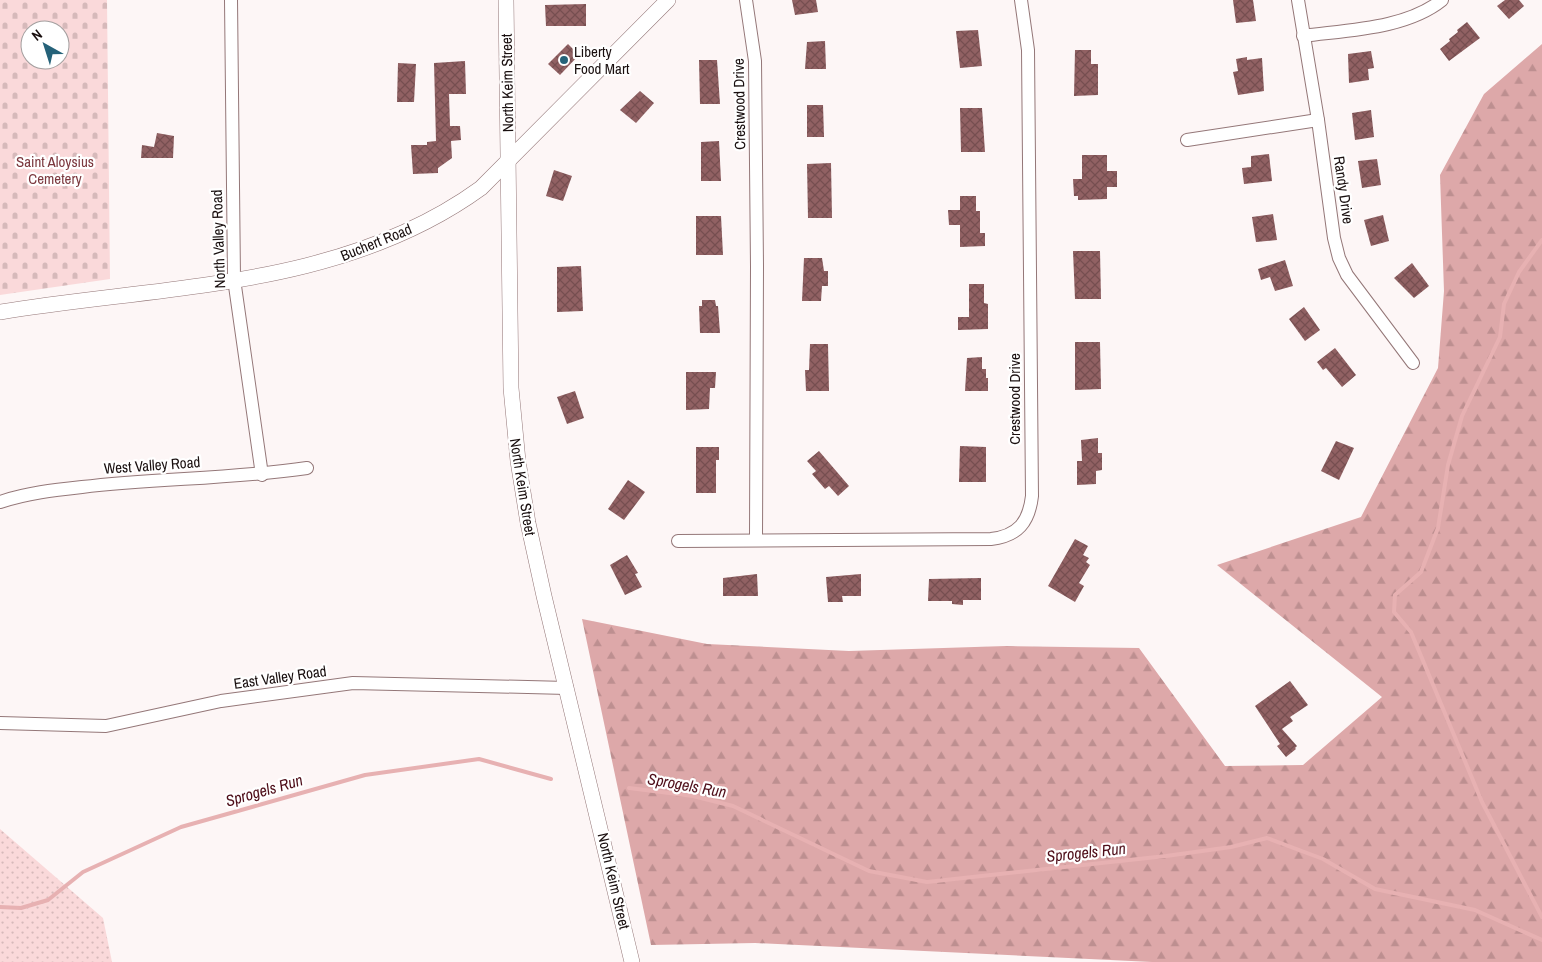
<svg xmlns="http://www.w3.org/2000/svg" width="1542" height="962" viewBox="0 0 1542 962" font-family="'Archivo Narrow',sans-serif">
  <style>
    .grass { fill: url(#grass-dots) }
    .forest { fill: url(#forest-firs) }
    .cemetery { fill: url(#cemetery-stones); fill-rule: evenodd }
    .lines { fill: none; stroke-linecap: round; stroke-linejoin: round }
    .stream { stroke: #e7b1b2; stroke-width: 4 }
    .building { fill: url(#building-cross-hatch) }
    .minor-casing { stroke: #947778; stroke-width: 14 }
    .tertiary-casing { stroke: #947778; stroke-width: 16 }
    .minor { stroke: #fff; stroke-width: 12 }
    .tertiary { stroke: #fff; stroke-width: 15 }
    .poi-dot { fill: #256279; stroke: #fff; stroke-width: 2 }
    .labels { text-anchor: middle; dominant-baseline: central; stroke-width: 4.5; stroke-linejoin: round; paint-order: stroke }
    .poi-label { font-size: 15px; fill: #190f0f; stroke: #fff; text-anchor: start }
    .street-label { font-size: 15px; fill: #190f0f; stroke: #fff }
    .park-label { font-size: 15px; fill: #7c393f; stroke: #fff }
    .water-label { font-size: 16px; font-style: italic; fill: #4e0e19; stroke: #fff }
  </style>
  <defs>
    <pattern id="grass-dots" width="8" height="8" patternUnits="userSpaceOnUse" patternTransform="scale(1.25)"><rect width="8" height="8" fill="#fad9da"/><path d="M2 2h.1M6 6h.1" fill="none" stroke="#d6b9ba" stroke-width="1.8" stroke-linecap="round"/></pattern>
    <pattern id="forest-firs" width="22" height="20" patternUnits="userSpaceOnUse" patternTransform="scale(1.25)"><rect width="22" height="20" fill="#dda8a9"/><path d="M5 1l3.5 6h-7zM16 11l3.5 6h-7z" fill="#bd8f90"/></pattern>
    <pattern id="cemetery-stones" width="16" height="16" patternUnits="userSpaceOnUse" patternTransform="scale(1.25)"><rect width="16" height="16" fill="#fad9da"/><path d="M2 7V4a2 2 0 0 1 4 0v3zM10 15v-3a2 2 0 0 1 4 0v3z" fill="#d6b9ba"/></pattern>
    <pattern id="building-cross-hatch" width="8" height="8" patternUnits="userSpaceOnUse" patternTransform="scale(1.25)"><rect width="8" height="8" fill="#916163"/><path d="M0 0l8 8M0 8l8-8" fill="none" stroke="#764e50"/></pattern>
  </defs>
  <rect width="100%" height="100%" fill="#fdf6f6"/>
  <path class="grass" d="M0 829 103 918 112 962H0Z"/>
  <path class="forest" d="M1542 44V962H1152L755 943 651 945 582 619 707 644 849 651 1006 646 1139 648 1225 766 1303 765 1382 697 1217 565 1361 517 1438 368 1444 291 1440 175 1484 94Z"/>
  <path class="cemetery" d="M0 0H107L110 279 0 295ZM30 30H60V60H30Z"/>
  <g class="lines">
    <g class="stream">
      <path d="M1542 240 1519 272 1504 304 1500 337 1462 416 1448 465 1438 528 1421 572 1395 595 1394 612 1411 632 1482 802 1542 917"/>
      <path d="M629 788 693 796 733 806 869 871 927 882 1166 856 1231 847 1267 838 1323 859 1375 889 1475 910 1542 940"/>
      <path d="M0 907 21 908 48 900 83 872 181 827 365 775 479 759 551 779"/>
    </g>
  </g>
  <g class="building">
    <path d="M792 0H816L818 12 795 15Z"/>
    <path d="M1233 0H1253L1256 21 1236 23Z"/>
    <path d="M1505 0H1519L1524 6 1509 19 1497 6Z"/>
    <path d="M586 4V26H546L545 5Z"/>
    <path d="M1467 22 1480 38 1449 61 1440 49 1450 41 1449 39 1458 32 1457 30Z"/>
    <path d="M978 30 982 66 960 68 956 31Z"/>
    <path d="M825 41 826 69H805L807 42Z"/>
    <path d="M568 44 579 55 560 75 548 64Z"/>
    <path d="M1075 50H1091V64H1098V95L1074 96Z"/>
    <path d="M1371 51 1374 68 1368 69 1369 80 1349 83 1348 54Z"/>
    <path d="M1247 57V60L1262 58 1264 91 1238 95 1233 72 1238 71 1236 59Z"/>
    <path d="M699 60H717L720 104H700Z"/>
    <path d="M465 61 466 94H449L450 126H460L461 140 451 141 452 158 438 168V173L413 174 411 145H427V142L436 141 434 63Z"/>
    <path d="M398 63 416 64 414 102H397Z"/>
    <path d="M640 91 654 103 636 123 620 110Z"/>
    <path d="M807 105H823L824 137H807Z"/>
    <path d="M960 108H982L985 152H961Z"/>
    <path d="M1371 110 1374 137 1355 140 1352 113Z"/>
    <path d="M157 133 174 136 173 158H141L142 145 154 147Z"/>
    <path d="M719 141 721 181H701V142Z"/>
    <path d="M1269 154 1272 181 1244 184 1242 168 1251 167V156Z"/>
    <path d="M1082 155H1107V171H1117V187H1107V199L1078 200V196H1074L1073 179H1082Z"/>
    <path d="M1377 159 1381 185 1362 188 1358 161Z"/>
    <path d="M831 163 832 218H808L807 164Z"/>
    <path d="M554 170 572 176 563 201 546 196Z"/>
    <path d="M960 196H976V211H980V233H985V246L960 247V225H949L948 210H960Z"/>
    <path d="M1273 214 1277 240 1256 242 1252 217Z"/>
    <path d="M1383 215 1389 241 1371 246 1364 220Z"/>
    <path d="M696 216H721L723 255H696Z"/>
    <path d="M1073 251H1100L1101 299H1075Z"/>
    <path d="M804 258H822L824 271H828V286H822L821 301H802Z"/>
    <path d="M1285 260 1293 286 1275 291 1270 277 1261 280 1258 269Z"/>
    <path d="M1412 263 1429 286 1414 298 1394 278Z"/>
    <path d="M581 266 583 311 557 312V267Z"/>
    <path d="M969 284H984V303L988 304V329L958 330V317H969Z"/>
    <path d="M702 300H715L716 306H718L720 333H700L699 306H702Z"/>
    <path d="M1304 307 1320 330 1305 341 1289 319Z"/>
    <path d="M1075 342H1100L1101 389 1075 390Z"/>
    <path d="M810 344H828L829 391H806L805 370H809Z"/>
    <path d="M1335 348 1356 375 1342 387 1326 368 1323 370 1317 362Z"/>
    <path d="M982 357V369H986V378H988V391H965L967 358Z"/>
    <path d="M686 372H716L715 388H710L709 409 686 410Z"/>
    <path d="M575 391 584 418 567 424 557 397Z"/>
    <path d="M1098 438V453H1102V470L1096 471V484L1077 485V461H1082L1081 440Z"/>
    <path d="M1336 441 1354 448 1339 480 1321 471Z"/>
    <path d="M960 446 986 447V482H959Z"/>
    <path d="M696 447H719V460H716V493H696Z"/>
    <path d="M819 451 849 486 838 496 829 486 825 489 812 474 816 471 807 461Z"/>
    <path d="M628 480 645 492 624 520 608 509Z"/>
    <path d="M1075 539 1088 546 1083 555 1089 558 1086 562 1090 565 1079 583 1084 586 1075 602 1048 586Z"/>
    <path d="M627 555 638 573 635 574 642 587 625 595 610 565Z"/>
    <path d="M757 574 758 596H723V578Z"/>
    <path d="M861 574V596H842L843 602H828L826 577Z"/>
    <path d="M981 578V600H963V605L952 604V601H928L929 579Z"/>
    <path d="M1290 681 1308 705 1290 717 1293 721 1282 729 1297 746 1295 748 1296 749 1286 757 1277 746 1280 744 1255 706Z"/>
  </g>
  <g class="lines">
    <g class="minor-casing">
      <g id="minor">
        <path d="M231 0 234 279 262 475"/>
        <path d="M746 0 755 61 757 266 756 539"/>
        <path d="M1298 0 1318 120 1334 238 1339 258 1347 275 1413 363"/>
        <path d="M1303 36C1347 30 1406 29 1442 0"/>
        <path d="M1187 140 1318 120"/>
        <path d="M0 502C27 493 54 490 82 487 157 478 233 479 307 468"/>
        <path d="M678 541 991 539C1018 536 1029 522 1032 496L1028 50 1021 0"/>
        <path d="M0 723 106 726 221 701 353 683 567 688"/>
      </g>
    </g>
    <g class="tertiary-casing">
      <g id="tertiary">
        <path d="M506 0 511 388 518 461 528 523 544 596 632 962"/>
        <path d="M0 312C163 285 342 289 481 188L668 0"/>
      </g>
    </g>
    <use href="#minor" class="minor"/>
    <use href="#tertiary" class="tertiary"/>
  </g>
  <circle class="poi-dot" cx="564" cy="60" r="5"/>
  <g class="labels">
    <g class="poi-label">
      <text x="574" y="51">Liberty<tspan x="574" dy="17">Food Mart</tspan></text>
    </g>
    <g class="street-label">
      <text transform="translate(507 83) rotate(-91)">North Keim Street</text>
      <text transform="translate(739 104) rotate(-91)">Crestwood Drive</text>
      <text transform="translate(1344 190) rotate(82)">Randy Drive</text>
      <text transform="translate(218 239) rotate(-92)">North Valley Road</text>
      <text transform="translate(376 242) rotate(-22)">Buchert Road</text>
      <text transform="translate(1014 399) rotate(-90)">Crestwood Drive</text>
      <text transform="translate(152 465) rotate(-4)">West Valley Road</text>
      <text transform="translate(523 487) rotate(81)">North Keim Street</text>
      <text transform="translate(280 677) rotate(-8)">East Valley Road</text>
      <text transform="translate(614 881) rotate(77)">North Keim Street</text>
    </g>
    <g class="park-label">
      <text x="55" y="161">Saint Aloysius<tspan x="55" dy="17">Cemetery</tspan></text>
    </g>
    <g class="water-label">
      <text transform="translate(687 785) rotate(10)">Sprogels Run</text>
      <text transform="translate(264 790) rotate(-16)">Sprogels Run</text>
      <text transform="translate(1086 852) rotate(-6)">Sprogels Run</text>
    </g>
  </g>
  <g transform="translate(45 45) rotate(321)"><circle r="24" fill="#ffffff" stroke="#a39f9f"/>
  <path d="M0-4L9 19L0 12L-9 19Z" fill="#256279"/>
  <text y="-8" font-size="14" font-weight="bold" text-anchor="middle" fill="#190f0f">N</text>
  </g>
</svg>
